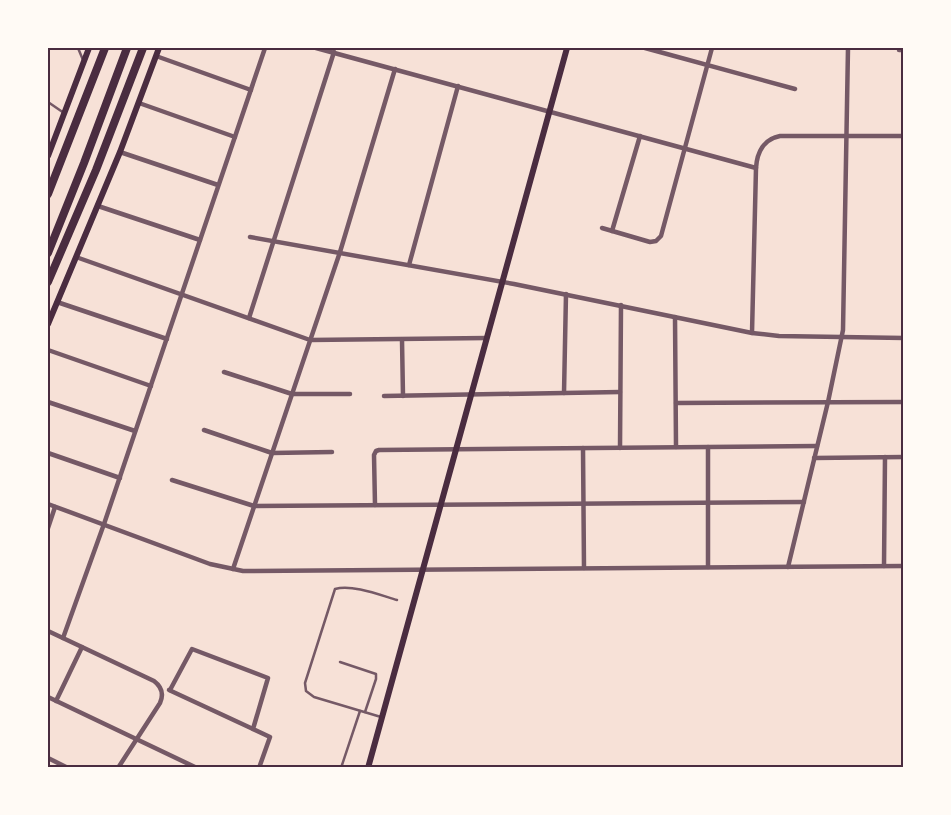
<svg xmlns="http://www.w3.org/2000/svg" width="951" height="815" viewBox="0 0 951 815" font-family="Karla,sans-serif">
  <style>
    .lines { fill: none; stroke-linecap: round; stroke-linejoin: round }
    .service { stroke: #755966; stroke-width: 2.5 }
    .minor { stroke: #755966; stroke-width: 4.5 }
    .secondary { stroke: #4a2c40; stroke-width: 6 }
    .motorway { stroke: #4a2c40; stroke-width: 8 }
    .neatline { fill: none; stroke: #4a2c40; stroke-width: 2 }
  </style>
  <rect width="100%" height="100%" fill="#f7e1d7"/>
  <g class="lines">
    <g class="service">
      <path d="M78 48 83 60"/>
      <path d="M48 102 64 113"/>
      <path d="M340 662 376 674V679L365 712"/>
      <path d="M381 717 314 697 306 691 305 683 335 589C352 584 380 595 397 600"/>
      <path d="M341 768 360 711"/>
    </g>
    <g class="minor">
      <path d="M316 48 756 168"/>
      <path d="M645 48 795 89"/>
      <path d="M899 50H904"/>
      <path d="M156 56 251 90"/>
      <path d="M139 103 235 137"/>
      <path d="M120 152 218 185"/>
      <path d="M98 206 200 240"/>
      <path d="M602 228 650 242 656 241 661 236 712 48"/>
      <path d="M612 231 640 136"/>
      <path d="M250 237 514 284 752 333 779 336 904 338"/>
      <path d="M76 257 310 340 487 338"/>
      <path d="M409 265 458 86"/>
      <path d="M57 302 167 339"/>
      <path d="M675 317 676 447"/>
      <path d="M249 318 334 52"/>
      <path d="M752 333 756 168C757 152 764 139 780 136H904"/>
      <path d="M402 340 403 396"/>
      <path d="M48 350 151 386"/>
      <path d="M224 372 292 394H350"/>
      <path d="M564 393 566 294"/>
      <path d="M384 396 620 392"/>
      <path d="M48 402 135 431"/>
      <path d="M676 403 904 402"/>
      <path d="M204 430 272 453 332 452"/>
      <path d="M708 447V567"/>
      <path d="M583 448 584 568"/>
      <path d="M620 448 621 305"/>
      <path d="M48 453 120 478"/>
      <path d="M814 458 904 457"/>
      <path d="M172 480 254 506 804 502"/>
      <path d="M48 504 210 564 243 571 904 566"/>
      <path d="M375 505 374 455 376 451 379 450 817 446"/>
      <path d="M48 528 55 507"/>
      <path d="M884 566 885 457"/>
      <path d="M788 567 828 402 843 330 848 48"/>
      <path d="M233 569 340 252 395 69"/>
      <path d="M48 631 154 681C162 687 164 694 160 703L118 768"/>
      <path d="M63 638 104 524 265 48"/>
      <path d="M169 690 253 729"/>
      <path d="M170 690 192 649 268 678 253 729 270 737 259 768"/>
      <path d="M48 697 197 768"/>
      <path d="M56 701 82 647"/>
      <path d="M48 758 68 768"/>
    </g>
    <g class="secondary">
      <path d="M48 156 89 48"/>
      <path d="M48 324 120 152 159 48"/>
      <path d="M368 768 567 48"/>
    </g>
    <g class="motorway">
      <path d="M48 194 105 48"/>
      <path d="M48 253 84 163 127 48"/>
      <path d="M48 282 96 170 143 48"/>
    </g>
  </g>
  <rect width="951" height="815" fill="none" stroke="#fffaf5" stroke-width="98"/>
  <rect x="49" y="49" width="853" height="717" class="neatline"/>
</svg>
